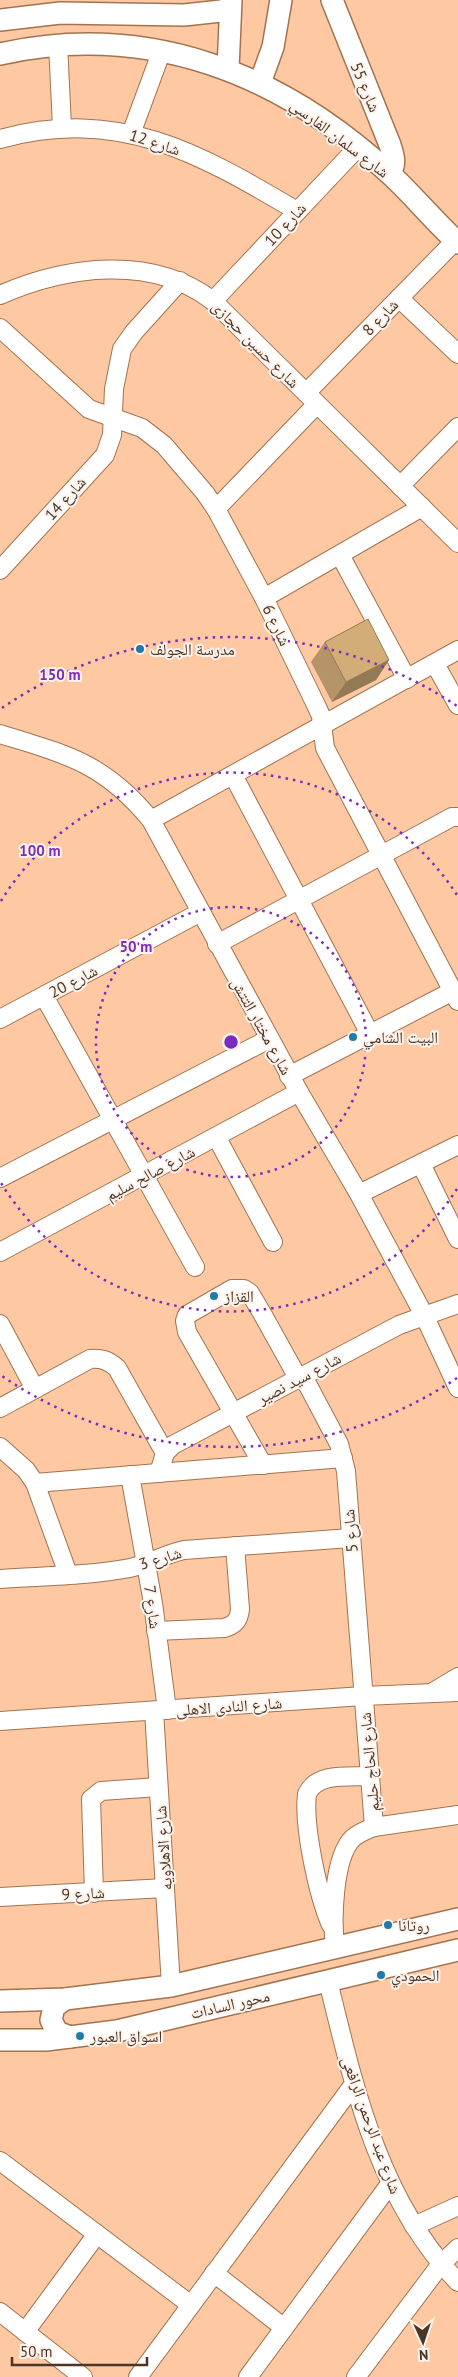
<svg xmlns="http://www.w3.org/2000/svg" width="458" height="2377" viewBox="0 0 458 2377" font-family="'PT Sans','Noto Naskh Arabic',sans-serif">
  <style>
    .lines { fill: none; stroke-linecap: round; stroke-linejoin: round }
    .minor-casing { stroke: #a3734f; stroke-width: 20 }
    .tertiary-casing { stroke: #a3734f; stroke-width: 24 }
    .minor { stroke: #fff; stroke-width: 18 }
    .tertiary { stroke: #fff; stroke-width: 21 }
    .wall { fill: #b59567 }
    .shaded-wall { fill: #937954 }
    .building { fill: #d2ad78; stroke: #937954 }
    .ring { fill: none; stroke: #7b2cbf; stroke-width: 2.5; stroke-dasharray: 2.5 5 }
    .poi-dot { fill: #217baa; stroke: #fef3ec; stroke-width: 2 }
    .labels { text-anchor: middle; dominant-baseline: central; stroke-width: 4; stroke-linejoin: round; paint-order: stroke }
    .street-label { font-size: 16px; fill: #4a3526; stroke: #fef3ec }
    .poi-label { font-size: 16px; fill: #4a3526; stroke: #fef3ec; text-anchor: start }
    .centre { fill: #7b2cbf; stroke: #fef3ec; stroke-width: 2.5 }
    .ring-label { font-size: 15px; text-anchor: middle; font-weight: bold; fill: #7b2cbf; stroke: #fef3ec; stroke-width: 4; stroke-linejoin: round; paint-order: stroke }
  </style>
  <rect width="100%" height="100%" fill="#fec8a2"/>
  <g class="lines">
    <g class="minor-casing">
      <g id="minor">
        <path d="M58 44 62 127"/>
        <path d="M131 134 162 50"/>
        <path d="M0 139C119 107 197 152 297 211"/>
        <path d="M0 295C66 266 152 254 213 301L458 543"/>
        <path d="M399 298 458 354"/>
        <path d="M213 301 358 147"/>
        <path d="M0 328 89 409 142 428 164 445 205 493 216 509 264 598 316 705 321 716 325 748 458 1001"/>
        <path d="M306 393 455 241"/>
        <path d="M400 486 458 427"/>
        <path d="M216 509 317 404"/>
        <path d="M340 555 407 679"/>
        <path d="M0 570 105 455 112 435 114 389 122 349 134 332 180 281"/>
        <path d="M264 598 422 507"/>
        <path d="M435 664 458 705"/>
        <path d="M0 734C68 755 104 763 151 820L299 1092 359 1194 424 1315 458 1388"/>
        <path d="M233 775 370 1034"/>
        <path d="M151 820 458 650"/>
        <path d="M217 944 452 817H458"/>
        <path d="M44 996 195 1267"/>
        <path d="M0 1019 199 913"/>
        <path d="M289 1076 453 991"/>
        <path d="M217 1138 273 1242"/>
        <path d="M421 1164 458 1239"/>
        <path d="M0 1178 269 1039"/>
        <path d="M359 1194 458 1145"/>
        <path d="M0 1252 299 1092"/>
        <path d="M0 1324 35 1389"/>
        <path d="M303 1376 339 1444 346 1471 374 1827"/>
        <path d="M0 1408 90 1359C101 1358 108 1360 117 1368L165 1453"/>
        <path d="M0 1447 26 1470 35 1483 68 1574"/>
        <path d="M263 1465 187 1332 185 1321 187 1315 232 1289H244L250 1293 263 1315 298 1378"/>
        <path d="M159 1473 165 1453 173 1445 399 1325 458 1304"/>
        <path d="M130 1475 153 1603 167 1710"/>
        <path d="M35 1483 343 1458"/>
        <path d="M0 1579C43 1576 88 1576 130 1568 149 1564 165 1554 184 1550L351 1538"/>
        <path d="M156 1631 224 1628C235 1625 239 1620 240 1609L235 1546"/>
        <path d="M433 1692 458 1677"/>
        <path d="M154 1711 171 1986"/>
        <path d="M0 1721 363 1696 458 1692"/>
        <path d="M94 1893 91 1799 101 1791 158 1787"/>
        <path d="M0 1897 165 1888"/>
        <path d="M331 1925C318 1895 303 1826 307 1794 317 1772 349 1777 370 1776"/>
        <path d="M335 1947C332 1920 333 1857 353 1838 360 1832 366 1830 374 1827L458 1815"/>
        <path d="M328 1981C354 2087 379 2201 458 2282"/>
        <path d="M0 2161 191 2305"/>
        <path d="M414 2226 458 2206"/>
        <path d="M214 2273 283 2327"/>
        <path d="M0 2312 83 2377"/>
        <path d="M25 2332 97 2234"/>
        <path d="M138 2377 354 2084"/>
        <path d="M248 2377 390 2184"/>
        <path d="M356 2377 441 2264 458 2248"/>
      </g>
    </g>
    <g class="tertiary-casing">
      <g id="tertiary">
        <path d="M332 0 390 145C393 155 397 165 389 173"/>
        <path d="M0 20 60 13 184 15 230 10"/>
        <path d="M0 54C148 21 280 73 389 173 413 195 434 221 458 243"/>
        <path d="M228 69 231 0"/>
        <path d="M260 83 273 47 281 0"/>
        <path d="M65 1999 54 2007 51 2020 57 2032 70 2037"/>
        <path d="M0 2001 65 1999 171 1986 458 1919"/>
        <path d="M0 2040H46L117 2031 458 1950"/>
      </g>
    </g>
    <use href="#minor" class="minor"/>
    <use href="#tertiary" class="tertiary"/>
  </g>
  <path class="wall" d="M325 642 389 660 376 680 332 702 311 662Z"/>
  <path class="shaded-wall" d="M389 660 376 680 332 702 346 682Z"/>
  <path class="building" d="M368 619 389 660 346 682 325 642Z"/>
  <g class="ring">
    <circle cx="231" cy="1042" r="135"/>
    <path d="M457 1189A270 270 0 0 1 1 1183M1 901A270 270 0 0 1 457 895"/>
    <path d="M457 1378A405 405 0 0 1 2 1376M2 708A405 405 0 0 1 457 706"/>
  </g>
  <g class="poi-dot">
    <circle cx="140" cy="649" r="5"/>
    <circle cx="353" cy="1037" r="5"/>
    <circle cx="214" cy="1296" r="5"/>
    <circle cx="388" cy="1925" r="5"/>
    <circle cx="381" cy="1975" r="5"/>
    <circle cx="80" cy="2036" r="5"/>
  </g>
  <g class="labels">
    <g class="street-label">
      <text transform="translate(366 87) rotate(67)">شارع 55</text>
      <text transform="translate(340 138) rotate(37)">شارع سلمان الفارسي</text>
      <text transform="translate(155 142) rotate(18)">شارع 12</text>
      <text transform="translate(285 224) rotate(-47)">شارع 10</text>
      <text transform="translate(380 317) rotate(-46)">شارع 8</text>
      <text transform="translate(256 344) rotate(45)">شارع حسين حجازى</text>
      <text transform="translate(65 498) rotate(-48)">شارع 14</text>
      <text transform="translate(277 625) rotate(64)">شارع 6</text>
      <text transform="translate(73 981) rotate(-28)">شارع 20</text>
      <text transform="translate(262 1026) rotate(61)">شارع مختار التتش</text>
      <text transform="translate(150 1173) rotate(-28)">شارع صالح سليم</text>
      <text transform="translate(299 1378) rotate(-28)">شارع سيد نصير</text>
      <text transform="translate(350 1531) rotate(-95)">شارع 5</text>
      <text transform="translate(160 1558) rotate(-17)">شارع 3</text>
      <text transform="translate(153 1607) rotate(82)">شارع 7</text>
      <text transform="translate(229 1706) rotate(-4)">شارع النادى الاهلى</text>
      <text transform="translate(369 1762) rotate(-95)">شارع الحاج حليم</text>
      <text transform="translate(163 1848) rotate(-94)">شارع الاهلاويه</text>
      <text transform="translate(83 1893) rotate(-3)">شارع 9</text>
      <text transform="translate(230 2004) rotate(-13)">محور السادات</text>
      <text transform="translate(372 2125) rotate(70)">شارع عبد الرحمن الرافعى</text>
    </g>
    <g class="poi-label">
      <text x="150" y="649">مدرسة الجولف</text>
      <text x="363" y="1037">البيت الشامي</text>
      <text x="224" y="1296">القزاز</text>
      <text x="398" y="1925">روتانا</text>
      <text x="391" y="1975">الحمودي</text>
      <text x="90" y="2036">اسواق العبور</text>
    </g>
  </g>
  <circle cx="231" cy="1042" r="8" class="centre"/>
  <g class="ring-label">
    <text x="60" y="680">150 m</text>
    <text x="40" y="856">100 m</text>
    <text x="136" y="952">50 m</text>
  </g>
  <g transform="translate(423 2342) rotate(177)" stroke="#fef3ec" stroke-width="4" paint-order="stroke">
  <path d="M0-4L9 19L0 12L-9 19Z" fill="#4a3526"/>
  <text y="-8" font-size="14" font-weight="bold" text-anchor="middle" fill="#4a3526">N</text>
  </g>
  <path d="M12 2357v8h135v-8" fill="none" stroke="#4a3526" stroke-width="2.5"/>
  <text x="20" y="2357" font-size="15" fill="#4a3526" stroke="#fef3ec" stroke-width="4" paint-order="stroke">50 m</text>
</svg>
